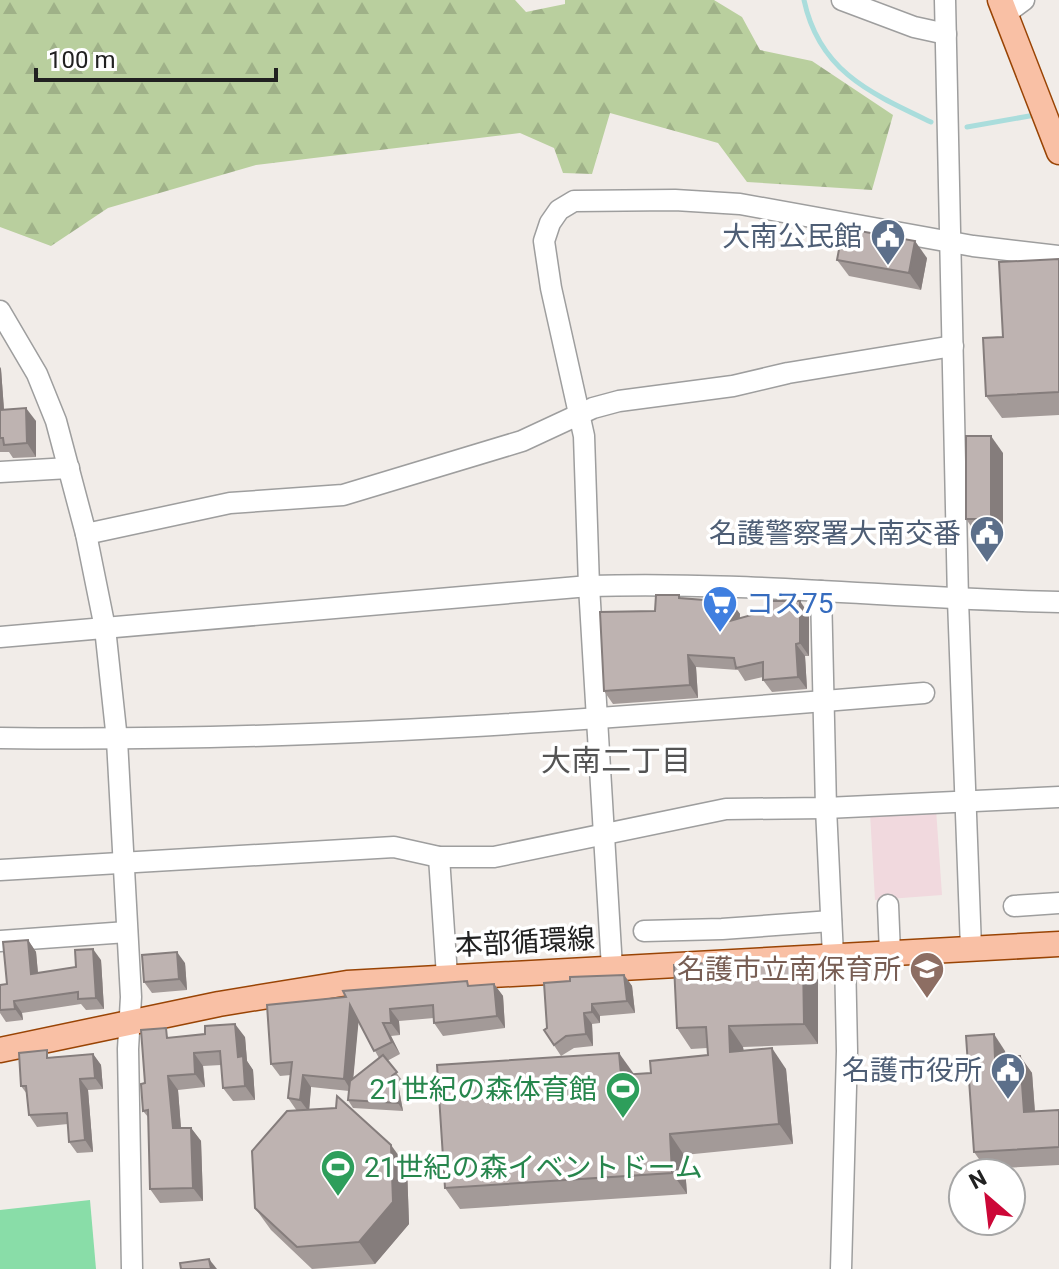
<svg xmlns="http://www.w3.org/2000/svg" width="1059" height="1269" viewBox="0 0 1059 1269" font-family="Roboto,'Noto Sans JP',sans-serif">
  <style>
    .commercial { fill: #f1d9de }
    .forest { fill: url(#forest-firs) }
    .pitch { fill: #89dda8 }
    .lines { fill: none; stroke-linecap: round; stroke-linejoin: round }
    .stream { stroke: #aadddc; stroke-width: 5 }
    .minor-casing { stroke: #9e9e9e; stroke-width: 23 }
    .major-casing { stroke: #994405; stroke-width: 27 }
    .minor { stroke: #fff; stroke-width: 20 }
    .major { stroke: #f9c0a5; stroke-width: 24 }
    .wall { fill: #a39a98; fill-rule: evenodd }
    .shaded-wall { fill: #857d7c }
    .building { fill: #beb3b1; stroke: #857d7c; stroke-width: 2 }
    .labels { text-anchor: middle; dominant-baseline: central; stroke-width: 7; stroke-linejoin: round; paint-order: stroke }
    .service-label { font-size: 28px; fill: #4e5e75; stroke: #fff; text-anchor: end }
    .shop-label { font-size: 28px; fill: #366cbe; stroke: #fff; text-anchor: start }
    .street-label { font-size: 28px; fill: #212121; stroke: #fff }
    .education-label { font-size: 28px; fill: #785e54; stroke: #fff; text-anchor: end }
    .leisure-label { font-size: 28px; fill: #27864d; stroke: #fff; text-anchor: end }
    .neighbourhood-label { font-size: 30px; fill: #545454; stroke: #fff }
  </style>
  <defs>
    <pattern id="forest-firs" width="22" height="20" patternUnits="userSpaceOnUse" patternTransform="scale(2)"><rect width="22" height="20" fill="#b9cf9e"/><path d="M5 1l3.5 6h-7zM16 11l3.5 6h-7z" fill="#9fb188"/></pattern>
  </defs>
  <rect width="100%" height="100%" fill="#f1ece8"/>
  <path class="commercial" d="M936 809 942 895 875 900 870 813Z"/>
  <path class="forest" d="M0 0H515L526 12 565 4V0H714L742 17 760 50 812 61 893 115 872 190 747 182 718 143 610 113 592 174 563 173 554 148 520 133 256 165 108 208 51 246 0 227Z"/>
  <path class="pitch" d="M90 1200 96 1269H0V1210Z"/>
  <g class="lines">
    <g class="stream">
      <path d="M804 0C819 71 870 93 931 122"/>
      <path d="M967 127 1035 115"/>
    </g>
    <g class="minor-casing">
      <g id="minor">
        <path d="M842 0 914 27 946 34"/>
        <path d="M945 0 958 600 971 948"/>
        <path d="M1005 14 1024 0"/>
        <path d="M0 311 37 374 56 421 86 534 105 628 117 740 131 997 128 1049 132 1269"/>
        <path d="M0 472 69 468"/>
        <path d="M86 534 230 503 343 495 522 441 593 408 619 401 733 386 788 373 953 346"/>
        <path d="M821 591 826 808 833 956"/>
        <path d="M0 637 589 586C746 581 902 599 1059 602"/>
        <path d="M0 738C309 743 617 718 924 693"/>
        <path d="M439 857 447 976"/>
        <path d="M0 870 394 847 439 857H494L726 809 826 808 1059 797"/>
        <path d="M888 905 890 953"/>
        <path d="M1014 906 1059 903"/>
        <path d="M644 931 722 929 831 921"/>
        <path d="M0 941 127 932"/>
        <path d="M612 968 589 586 584 436 551 288 544 241 550 223 559 210 574 201 675 200 740 204 973 246 1059 256"/>
        <path d="M841 1269 847 1051 845 956"/>
      </g>
    </g>
    <g class="major-casing">
      <g id="major">
        <path d="M1000 0 1059 152"/>
        <path d="M0 1050 219 1004 347 983 1059 944"/>
      </g>
    </g>
    <use href="#minor" class="minor"/>
    <use href="#major" class="major"/>
  </g>
  <g class="wall">
    <path d="M927 258 921 290 849 276 837 260Z"/>
    <path d="M1059 259V415L1002 418 986 396 1003 337Z"/>
    <path d="M0 367 1 369 4 410 36 421V457L13 458 9 452H0Z"/>
    <path d="M1003 453V536H978L966 519Z"/>
    <path d="M679 595 681 598 731 602 740 614V618L809 614V656H805L807 689 772 692 763 680V677L745 681 738 670 696 667 698 698 613 704 604 691 655 611Z"/>
    <path d="M28 940 36 952 38 973 76 967 101 960 104 1009 86 1010 81 1004 22 1013 23 1020 6 1022 0 1013V985L7 984Z"/>
    <path d="M185 963 187 990 152 993 144 982Z"/>
    <path d="M624 975 632 986 635 1013 600 1016V1023L592 1024 593 1046 574 1048 561 1056 544 1030Z"/>
    <path d="M818 980V1044L743 1047 744 1051 786 1069 793 1144 684 1155 687 1194 460 1209 445 1188 634 1074 651 1073 708 1055 707 1048 691 1049 677 1028Z"/>
    <path d="M494 984 503 996 505 1028 443 1036 434 1023V1018L399 1021 400 1035 391 1036 400 1054 387 1061 402 1080 398 1084 403 1111 353 1108 348 1100 349 1091 311 1087 309 1110 407 1167 409 1224 375 1264 312 1269 271 1230 255 1208 297 1111 288 1098 291 1075 280 1076 271 1064 267 1005ZM358 1021 379 1058 353 1078Z"/>
    <path d="M172 1037H245L247 1061 253 1070 255 1100 233 1101 223 1088 221 1065 203 1066 205 1087 178 1090 181 1128H191L201 1141 203 1201 160 1203 150 1189 148 1117 143 1111 145 1083Z"/>
    <path d="M1005 1051 1006 1057 1020 1056 1032 1073 1035 1111 1059 1110V1165L986 1169 974 1152Z"/>
    <path d="M93 1054 101 1065 103 1089 88 1090 93 1152 77 1153 69 1142 68 1124 37 1127 29 1115 27 1094 21 1086 52 1057Z"/>
  </g>
  <g class="shaded-wall">
    <path d="M915 241 927 258 921 290 909 273Z"/>
    <path d="M0 367 1 369 5 424 0 416Z"/>
    <path d="M26 408 36 421V457L27 443Z"/>
    <path d="M991 436 1003 453V536L991 519Z"/>
    <path d="M800 601 809 614V656L800 643Z"/>
    <path d="M731 602 740 614 738 633 730 621Z"/>
    <path d="M796 644 805 656 807 689 798 677Z"/>
    <path d="M688 655 696 667 698 698 690 685Z"/>
    <path d="M28 940 36 952 39 985 31 974Z"/>
    <path d="M93 949 101 960 104 1009 96 998Z"/>
    <path d="M177 952 185 963 187 990 179 979Z"/>
    <path d="M803 959 818 980V1044L804 1024Z"/>
    <path d="M624 975 632 986 635 1013 627 1001Z"/>
    <path d="M494 984 503 996 505 1028 497 1016Z"/>
    <path d="M14 1001 22 1013 23 1020 15 1009Z"/>
    <path d="M592 1004 600 1016V1023L592 1012Z"/>
    <path d="M350 1005 359 1017 352 1092 344 1079Z"/>
    <path d="M390 1009 399 1021 400 1035 391 1023Z"/>
    <path d="M584 1013 592 1024 593 1046 586 1034Z"/>
    <path d="M383 1023 391 1036 400 1054 392 1042Z"/>
    <path d="M235 1024 245 1037 247 1061 253 1070 255 1100 245 1086 238 1057Z"/>
    <path d="M729 1026 743 1047 745 1073 730 1052Z"/>
    <path d="M994 1034 1005 1051 1007 1075 995 1058Z"/>
    <path d="M772 1048 786 1069 793 1144 779 1124Z"/>
    <path d="M194 1053 203 1066 205 1087 195 1074Z"/>
    <path d="M619 1053 634 1074 621 1075Z"/>
    <path d="M93 1054 101 1065 103 1089 95 1078Z"/>
    <path d="M1020 1056 1032 1073 1036 1129 1024 1112Z"/>
    <path d="M303 1075 311 1087 309 1112 300 1100Z"/>
    <path d="M168 1076 178 1090 182 1142 173 1128Z"/>
    <path d="M392 1076 398 1084 403 1111 398 1103Z"/>
    <path d="M80 1079 88 1090 93 1152 85 1140Z"/>
    <path d="M191 1128 201 1141 203 1201 193 1188Z"/>
    <path d="M670 1134 684 1155 687 1194 672 1173Z"/>
    <path d="M391 1145 407 1167 409 1224 375 1264 359 1242Z"/>
    <path d="M209 1259 217 1269H211Z"/>
  </g>
  <g class="building">
    <path d="M843 228 915 241 909 273 837 260Z"/>
    <path d="M1059 259V392L986 396 983 338 1003 337 999 262Z"/>
    <path d="M26 408 27 443 4 445 3 438H0V410Z"/>
    <rect x="966" y="436" width="25" height="83"/>
    <path d="M656 595H679V598L731 602 730 621 766 611 767 601H800V643L796 644 798 677 763 680V662L736 668 734 658 688 655 690 685 604 691 600 612 655 611Z"/>
    <path d="M28 940 31 974 76 967 75 950 93 949 96 998 78 999V992L14 1001 15 1009 0 1010V985L7 984 3 942Z"/>
    <path d="M177 952 179 979 144 982 142 955Z"/>
    <path d="M803 959 804 1024 729 1026 730 1052 772 1048 779 1124 670 1134 672 1173 445 1188 437 1065 619 1053 621 1075 651 1073 650 1061 708 1055 706 1027 677 1028 674 965 704 963V960Z"/>
    <path d="M624 975 627 1001 592 1004V1012L584 1013 586 1034 566 1036 554 1045 544 1030 547 1028 544 983 570 981V977Z"/>
    <path d="M467 981 468 986 494 984 497 1016 434 1023 433 1005 390 1009 391 1023H383L392 1042 374 1051 350 1005 344 1079 303 1075 300 1100 288 1098 292 1062 271 1064 267 1005 346 997 343 991Z"/>
    <path d="M235 1024 238 1057 243 1056 245 1086 223 1088 220 1051 194 1053 195 1074 168 1076 173 1128H191L193 1188 150 1189 148 1110 143 1111 141 1084 145 1083 141 1030 166 1028 167 1038 205 1034V1026Z"/>
    <path d="M994 1034 995 1058 1020 1056 1024 1112 1059 1110V1147L974 1152 966 1036Z"/>
    <path d="M47 1050V1058L93 1054 95 1078 80 1079 85 1140 69 1142 67 1113 29 1115 26 1086H21L19 1053Z"/>
    <path d="M383 1055 397 1072 392 1076 398 1103 348 1100 350 1081Z"/>
    <path d="M337 1096 391 1145 393 1202 359 1242 297 1247 255 1208 252 1151 287 1111 336 1108Z"/>
    <path d="M209 1259 211 1269H181L180 1263Z"/>
  </g>
  <defs>
    <g id="civic-pin" transform="scale(1.8)"><path d="M0 17L-7.5 6A9.5 9.5 0 1 1 7.5 6Z" fill="#5c6f8a" stroke="#fff"/><path d="M-.6-6.5H3V-4.5H.6V-3L4-1V1h2V6H-6V1h2V-1L-.6-3ZM-1.2 2.5V6h2.4V2.5Z" fill="#fff"/></g>
    <g id="supermarket-pin" transform="scale(1.8)"><path d="M0 17L-7.5 6A9.5 9.5 0 1 1 7.5 6Z" fill="#3f7fe0" stroke="#fff"/><path d="M-6-5.5h2.5l.6 2H6L4.5 2H-2.5L-4.4-4H-6ZM-1.5 3.2a1.3 1.3 0 1 0 .1 0ZM3 3.2a1.3 1.3 0 1 0 .1 0Z" fill="#fff"/></g>
    <g id="school-pin" transform="scale(1.8)"><path d="M0 17L-7.5 6A9.5 9.5 0 1 1 7.5 6Z" fill="#8d6e63" stroke="#fff"/><path d="M0-5L7-2L0 1L-7-2ZM-4 1L0 2.5L4 1V4Q0 6-4 4Z" fill="#fff"/></g>
    <g id="stadium-pin" transform="scale(1.8)"><path d="M0 17L-7.5 6A9.5 9.5 0 1 1 7.5 6Z" fill="#2e9e5b" stroke="#fff"/><path d="M0-5a6.5 5 0 1 0 0 10a6.5 5 0 1 0 0-10ZM-3.5-1.8h7v3.6h-7Z" fill="#fff"/></g>
  </defs>
  <g fill-rule="evenodd">
    <use href="#civic-pin" x="888" y="236"/>
    <use href="#civic-pin" x="987" y="533"/>
    <use href="#supermarket-pin" x="720" y="603"/>
    <use href="#school-pin" x="927" y="969"/>
    <use href="#civic-pin" x="1008" y="1070"/>
    <use href="#stadium-pin" x="623" y="1089"/>
    <use href="#stadium-pin" x="338" y="1167"/>
  </g>
  <g class="labels">
    <g class="service-label">
      <text x="862" y="236">大南公民館</text>
      <text x="961" y="533">名護警察署大南交番</text>
      <text x="982" y="1070">名護市役所</text>
    </g>
    <g class="shop-label">
      <text x="746" y="603">コス75</text>
    </g>
    <g class="street-label">
      <text transform="translate(525 942) rotate(-3)">本部循環線</text>
    </g>
    <g class="education-label">
      <text x="901" y="969">名護市立南保育所</text>
    </g>
    <g class="leisure-label">
      <text x="597" y="1089">21世紀の森体育館</text>
      <text x="364" y="1167" text-anchor="start">21世紀の森イベントドーム</text>
    </g>
    <g class="neighbourhood-label">
      <text x="616" y="760">大南二丁目</text>
    </g>
  </g>
  <g transform="translate(987 1197) rotate(332)"><circle r="38" fill="#ffffff" stroke="#a6a6a6" stroke-width="2"/>
  <path d="M0-6L14 30L0 20L-14 30Z" fill="#cc0737"/>
  <text y="-12" font-size="22" font-weight="bold" text-anchor="middle" fill="#212121">N</text>
  </g>
  <path d="M36 68v12h240v-12" fill="none" stroke="#212121" stroke-width="4"/>
  <text x="48" y="68" font-size="24" fill="#212121" stroke="#ffffff" stroke-width="6" paint-order="stroke">100 m</text>
</svg>
